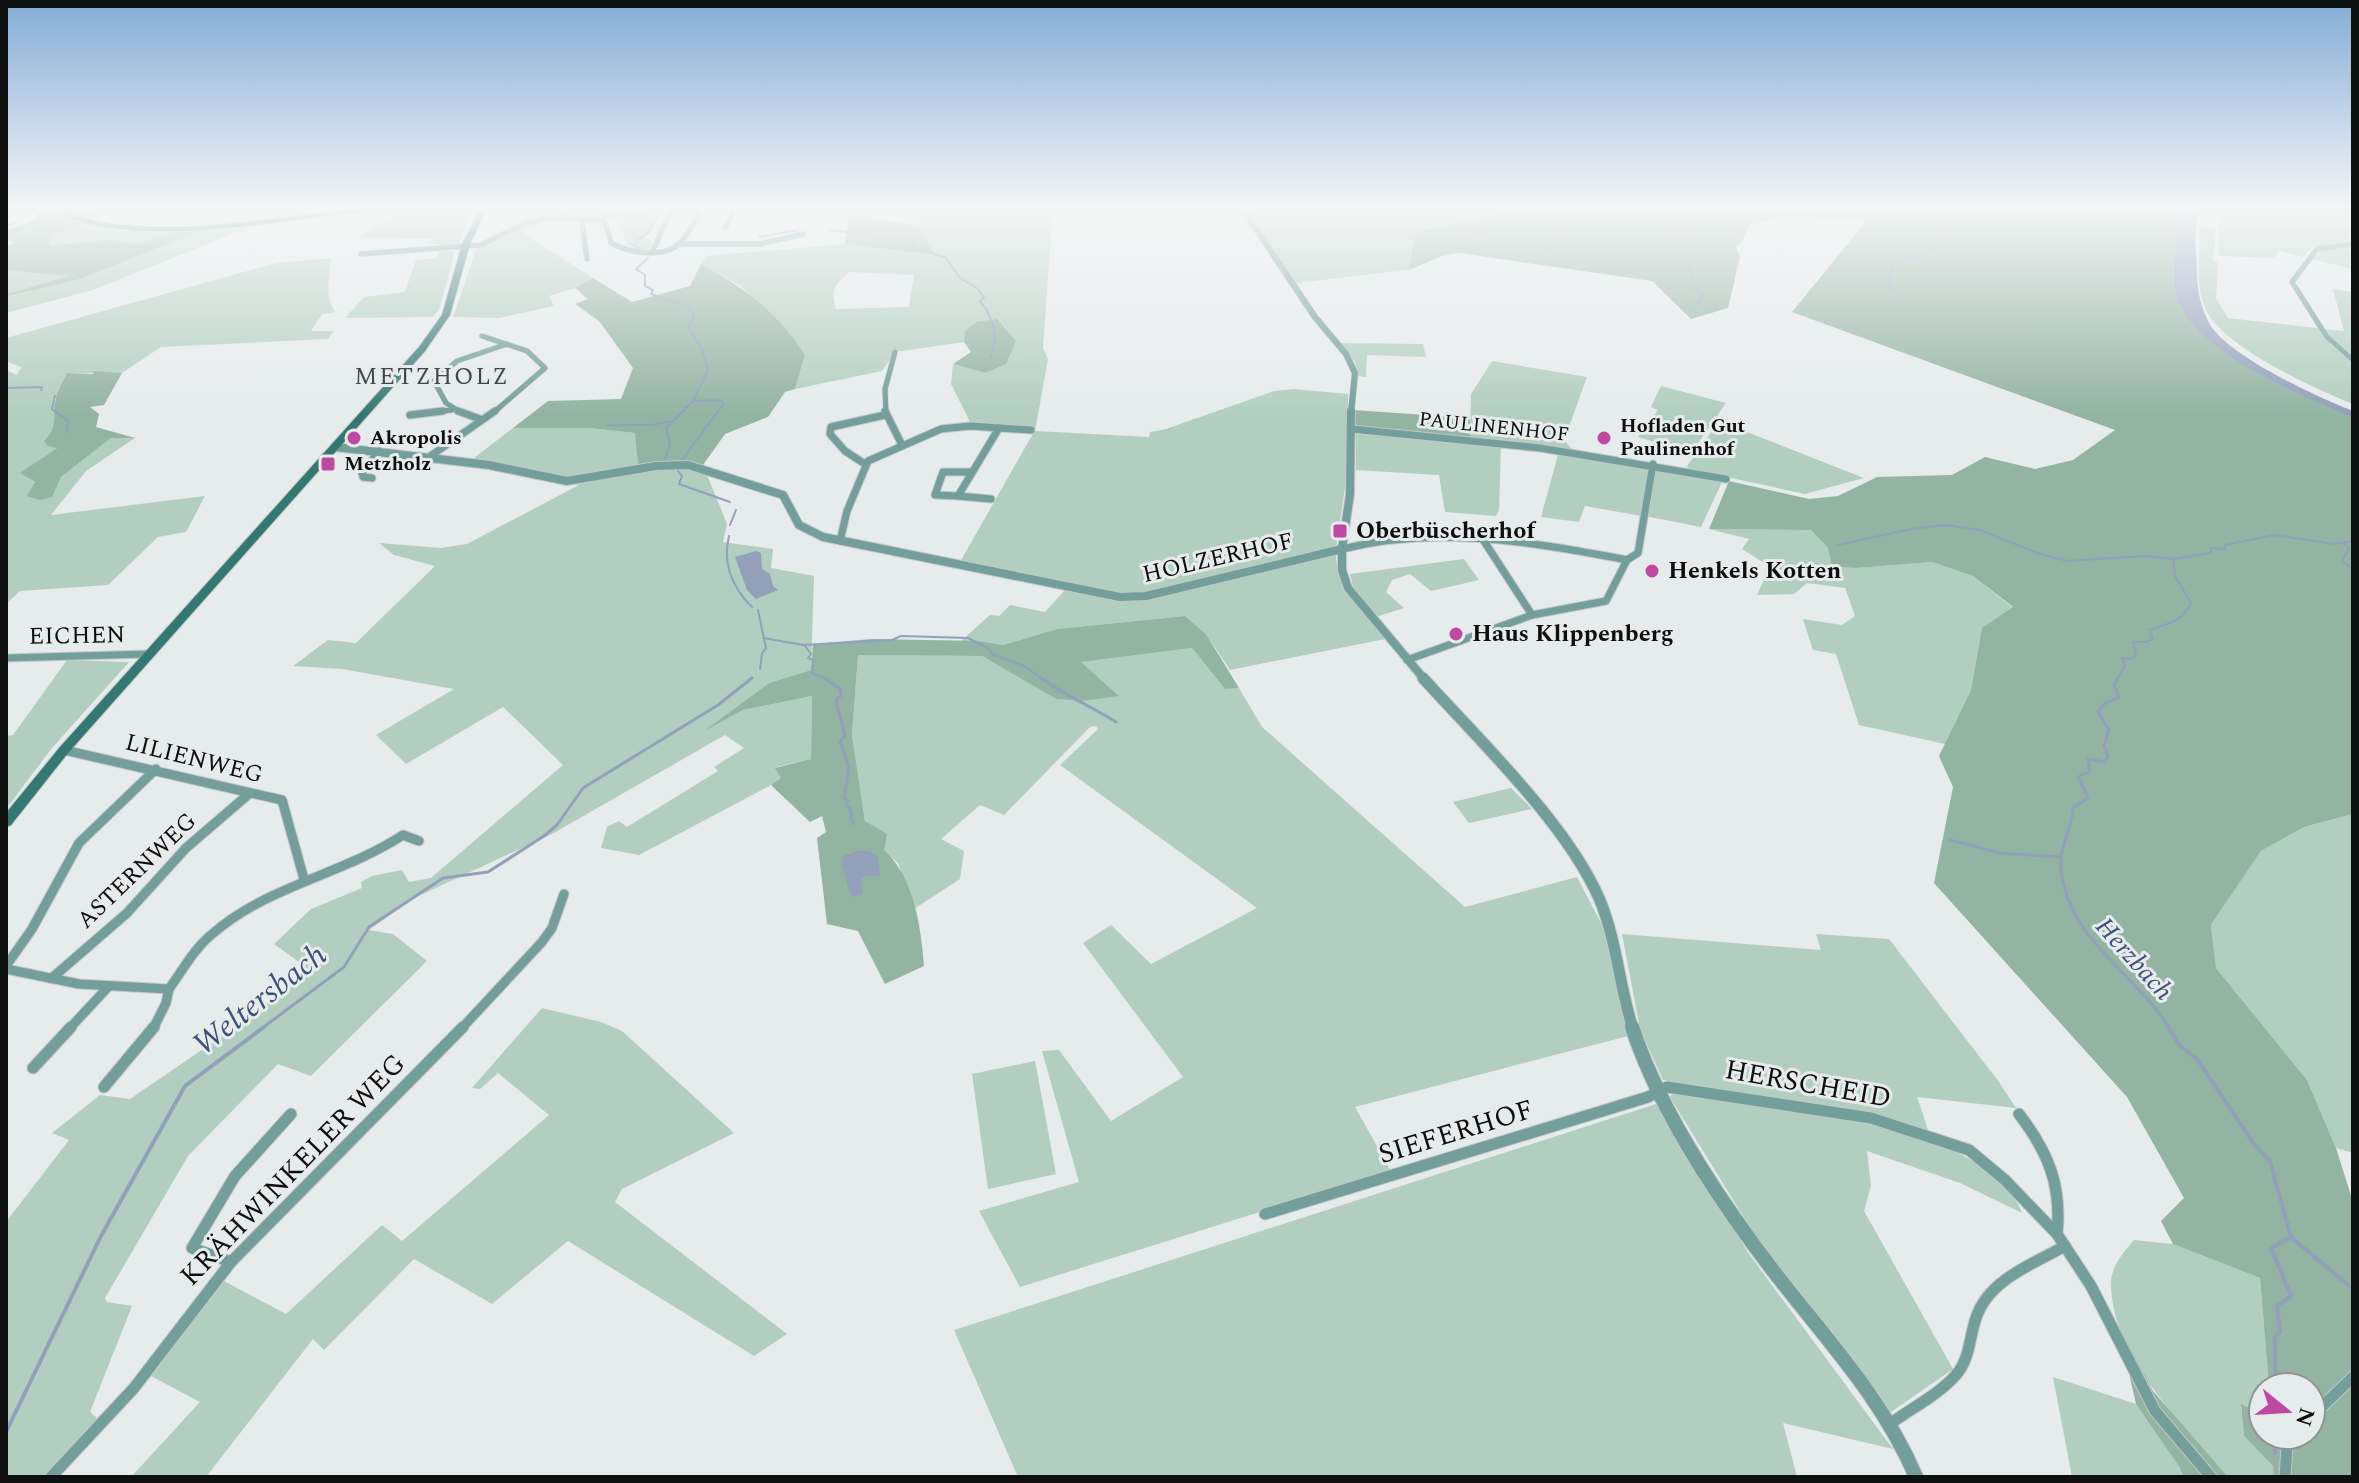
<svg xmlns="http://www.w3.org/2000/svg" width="2359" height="1483" viewBox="0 0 2359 1483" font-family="Spectral,serif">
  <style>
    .green { fill: #b2cec0; fill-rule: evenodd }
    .forest { fill: #93b3a3 }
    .water { fill: #92a0ba }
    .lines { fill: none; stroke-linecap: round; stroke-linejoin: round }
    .stream-far2 { stroke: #92a0ba; stroke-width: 2 }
    .stream-far1 { stroke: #92a0ba; stroke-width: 3 }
    .stream { stroke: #92a0ba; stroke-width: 4 }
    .minor-far3-casing { stroke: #c3c8c9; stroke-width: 6 }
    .minor-far2-casing { stroke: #c3c8c9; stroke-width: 9 }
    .minor-far1-casing { stroke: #c3c8c9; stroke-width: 11 }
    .minor-casing { stroke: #c3c8c9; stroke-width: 13 }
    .tertiary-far3-casing { stroke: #c3c8c9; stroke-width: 7 }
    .tertiary-far2-casing { stroke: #c3c8c9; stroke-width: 10 }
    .tertiary-far1-casing { stroke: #c3c8c9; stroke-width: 13 }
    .tertiary-casing { stroke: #c3c8c9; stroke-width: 16 }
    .secondary-casing { stroke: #c3c8c9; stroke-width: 2 }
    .minor-far3 { stroke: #749e9a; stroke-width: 5 }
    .minor-far2 { stroke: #749e9a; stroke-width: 7 }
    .minor-far1 { stroke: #749e9a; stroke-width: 9 }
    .minor { stroke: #749e9a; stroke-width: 11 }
    .tertiary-far3 { stroke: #749e9a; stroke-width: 6 }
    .tertiary-far2 { stroke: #749e9a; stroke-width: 8 }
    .tertiary-far1 { stroke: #749e9a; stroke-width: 11 }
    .tertiary { stroke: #749e9a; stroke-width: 14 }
    .secondary { fill: #357873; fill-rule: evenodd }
    .poi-dot { fill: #bd49a1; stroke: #e6ebec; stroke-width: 3 }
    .labels { text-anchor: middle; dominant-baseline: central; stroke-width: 6; stroke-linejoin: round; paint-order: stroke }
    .far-poi-label { font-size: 20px; font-weight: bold; fill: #0e0f0f; stroke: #e6ebec; text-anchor: start }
    .far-street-label { font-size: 20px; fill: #0e0f0f; stroke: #e6ebec }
    .far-quarter-label { font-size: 24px; letter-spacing: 2px; fill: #434647; stroke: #e6ebec }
    .poi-label { font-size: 24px; font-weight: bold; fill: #0e0f0f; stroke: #e6ebec; text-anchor: start }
    .street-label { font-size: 24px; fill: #0e0f0f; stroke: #e6ebec }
    .water-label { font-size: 26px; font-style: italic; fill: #3c5078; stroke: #e6ebec }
    .near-street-label { font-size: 28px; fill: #0e0f0f; stroke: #e6ebec }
    .near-water-label { font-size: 32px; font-style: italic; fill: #3c5078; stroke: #e6ebec }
  </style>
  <rect width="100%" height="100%" fill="#e6ebec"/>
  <g class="green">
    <path d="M923 208H1053L1043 348 1048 359 1035 431 1149 437 1150 432 1166 429 1274 391 1294 389 1348 394 1347 474 1336 548 1142 595H1123L960 562 1034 432 971 424 951 384 953 364 985 373 1016 341 999 319 965 331 964 342 895 352 882 371 795 389 805 355 741 286 701 264 706 256 845 244 934 255 917 226ZM850 272 914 275 909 307 836 309C830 291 835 283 850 272Z"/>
    <path d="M1246 208H1533L1416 232 1408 270 1296 283Z"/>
    <path d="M2219 208H2353V242L2312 247 2303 257 2280 251 2273 258 2219 256Z"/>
    <path d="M404 209 468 210 471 212 457 248H441L442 245 429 243 432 239 358 238Z"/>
    <path d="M662 212 644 238 652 241 650 250 627 245 618 221Z"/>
    <path d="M561 215 521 232 593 278 575 288 549 296 554 306 499 318 453 317 479 242C492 240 497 234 509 228 524 220 543 215 561 215Z"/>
    <path d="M81 222 133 229H179L139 244 111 240 49 245 48 239Z"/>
    <path d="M2200 225 2216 230 2213 260 2218 263 2216 298 2228 318 2318 328 2332 346 2353 361V404C2316 390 2225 347 2207 312 2194 287 2200 253 2200 225Z"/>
    <path d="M252 226 93 290 6 313V295L80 279 209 228Z"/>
    <path d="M2353 245V269L2312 259 2324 249Z"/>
    <path d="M440 250 455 251 439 310 433 317 345 318 364 297 405 292 416 260 436 258Z"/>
    <path d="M331 258C330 275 323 300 336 312L322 314 311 331H334L328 339 161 347 122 373H67L55 399 57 419 49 437 58 447 21 473 35 482 28 496 61 477 111 438H135L86 471 51 515 205 496 186 532 158 537 108 585 20 591 6 604V370L17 375 21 367 6 361V338L276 263Z"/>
    <path d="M9 269 71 275 6 294V270Z"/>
    <path d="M2333 289 2353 292V357L2338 346 2324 329 2344 331Z"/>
    <path d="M1339 343 1423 344 1426 357 1367 355 1366 377 1358 376 1355 362Z"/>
    <path d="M1492 361 1587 377 1564 440 1572 449 1612 456 1470 438 1471 394Z"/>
    <path d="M1661 386 1726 403 1691 453 1638 437 1658 410 1651 407Z"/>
    <path d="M1719 421 1864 478 1805 494 1689 469 1687 466Z"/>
    <path d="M513 428H589L636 433 638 465 667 461 703 465 727 524 723 542 773 549 771 568 814 576 811 670 769 683 711 726 743 710 812 696 811 759 776 767 782 778 771 785 639 855 601 848 607 827 619 821 627 827 718 771 714 767 744 748 725 735 552 834 412 899 369 930 393 934 427 961 311 1076 278 1064 188 1156 105 1298 107 1302 132 1306 90 1412 99 1420 46 1477H6V1222L69 1140 52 1133 100 1095 130 1099 256 1013 306 967 274 944 311 909 362 888 361 882 372 876 402 870 409 882 431 878 563 765 503 707 406 764 376 735 454 689 342 669 293 666 328 640 356 643 435 566 394 555 379 543 441 548 467 544 579 485 543 481 465 465Z"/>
    <path d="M1356 431 1501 445 1499 510 1496 516 1445 512 1439 475 1356 470Z"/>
    <path d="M1559 451 1649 466 1642 516 1585 506 1579 522 1541 517Z"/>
    <path d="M1653 464 1722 482 1701 527 1645 516Z"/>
    <path d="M1709 529 1811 530 1828 548 1857 568 1932 562 1973 576 2013 608 1982 629 1971 690 1945 744 1859 725 1836 654 1813 650 1803 619 1842 625 1855 616 1845 588 1807 583 1794 594 1757 595 1764 580 1766 564 1742 549 1749 539Z"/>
    <path d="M1336 555C1336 588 1366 614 1385 639L1230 670 1206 634 1185 616 1057 629 1003 645 961 641 990 615 999 616 1010 605 1045 612 1066 589 1141 601Z"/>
    <path d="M1464 559 1479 580 1431 591 1410 574 1392 580 1386 592 1404 608 1376 617 1353 586 1350 574Z"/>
    <path d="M1192 648 1225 689 1239 688 1262 727 1465 907 1577 877 1603 927 1628 1036 1355 1107 1391 1171 1020 1287 979 1211 1079 1182 1042 1051 1059 1050 1111 1121 1183 1077 1083 943 1111 925 1151 964 1257 908 1060 765 1098 729 1096 726 1090 727 1004 815 980 805 941 839 964 851 960 879 914 909 898 863 884 851 865 821 852 735 858 655 982 656 1056 699 1082 701 1118 695 1080 662Z"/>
    <path d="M67 660 129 662 52 748 6 809V736L13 735Z"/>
    <path d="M1511 788 1532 809 1469 823 1453 802Z"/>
    <path d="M2353 814V1153L2336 1148 2307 1080 2216 968 2211 925 2261 851 2304 827Z"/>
    <path d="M1622 934 1821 950 1816 934 1889 939 1999 1082 2016 1108 1917 1097 1929 1133 1867 1112 1663 1080 1640 1029Z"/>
    <path d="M542 1008 601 1022 622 1031 734 1133 622 1189 615 1202 787 1334 754 1356 568 1241 492 1304 414 1259 324 1350 313 1339 206 1477H131L200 1402 151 1376 222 1280 286 1314 382 1225 402 1241 549 1115 498 1073 480 1089 472 1088Z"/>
    <path d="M1035 1061 1056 1174 988 1189 972 1074Z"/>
    <path d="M1675 1091C1758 1104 1991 1122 2022 1213L1960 1183 1867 1151 1871 1186 1864 1211 1953 1369 1891 1412 1754 1234 1670 1097Z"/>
    <path d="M1656 1104 1749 1254 1893 1449 1783 1423 1797 1477H1018L954 1330Z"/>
    <path d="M2134 1240 2173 1244 2260 1278 2269 1387H2263V1415L2241 1405 2244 1436 2274 1467V1477H2228C2183 1425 2111 1356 2111 1283 2111 1266 2124 1252 2134 1240Z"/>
    <path d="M2053 1377 2136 1404 2180 1468 2183 1477H2072Z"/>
  </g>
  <g class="forest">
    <path d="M35 208H123L107 211 49 239 50 245 111 240 139 244 179 229 209 228 80 279 8 296 6 294 68 276 6 270V246L14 243 6 239V229L23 228 44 217Z"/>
    <path d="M570 208H575L569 216 595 218 613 208H660L662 212C628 219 595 223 561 215Z"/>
    <path d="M1533 208H2183C2175 224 2175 237 2174 256 2174 268 2172 280 2175 292 2186 352 2305 394 2353 418V814L2304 827 2261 851 2211 925 2216 968 2307 1080 2336 1148 2353 1202V1477H2274L2273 1466 2244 1436 2241 1404 2263 1415V1435H2311V1387H2269L2260 1278 2173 1244 2161 1221 2184 1198 2127 1097 1934 883 1953 787 1939 756 1971 690 1982 628 2013 607 1973 576 1932 562 1857 568 1832 566 1828 548 1811 530 1709 529 1729 481 1809 499 1838 496 1877 477 1952 475 1985 457 2035 469 2073 460 2115 430 1792 312 1867 220 1785 216 1749 225 1742 242 1736 247 1740 257 1728 308 1691 319 1652 281 1459 253C1433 256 1430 263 1408 270L1416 232Z"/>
    <path d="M849 214 917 226 935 255 845 244Z"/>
    <path d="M701 264C746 289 777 312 805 355L795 389 785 392 768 417 725 434 703 465 667 461 638 465 635 433 589 428H513L548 401 621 399 633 368 599 321 575 304 588 299 575 288 593 278 632 302 690 286Z"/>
    <path d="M998 319 1016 341 1006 364 985 373 953 364 971 352 964 342 965 331 976 322Z"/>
    <path d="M94 371 122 373 104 405 90 407 99 414 96 427 135 438H111L61 477 52 497 40 500 27 496 35 482 20 473 57 448 48 446 44 441C59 428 52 414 56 398 58 390 63 381 67 373L93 374Z"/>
    <path d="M1353 410 1470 418V438L1355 428Z"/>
    <path d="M1185 616 1206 634 1239 688 1225 689 1192 648 1081 662 1119 696 1082 701 1056 699 982 656 858 655 852 735 865 821 887 834 884 850C914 877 921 927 924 966L885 984 858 931 827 924 817 838 826 832 822 816 810 822 771 785 781 778 775 768 811 759 812 696 743 710 704 731 769 683 811 670 813 644 872 639 978 641 1003 645 1057 629Z"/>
    <path d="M2118 1325 2153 1391 2228 1477H2183L2180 1468 2136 1404Z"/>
  </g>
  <g class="water">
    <path d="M2183 208H2201C2192 229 2196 245 2197 268 2197 287 2199 303 2208 321 2223 354 2319 398 2353 411V418C2304 395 2186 352 2175 292 2172 280 2174 268 2174 256 2175 238 2175 224 2183 208Z"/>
    <path d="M756 551 761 553 762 569 770 574 773 586 778 590 756 599 747 590 735 557Z"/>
    <path d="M858 851H869L878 857 880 876 867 875 861 879 863 894 855 897 850 894 842 864 843 856Z"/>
  </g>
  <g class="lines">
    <g class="stream-far2">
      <path d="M1685 211 1690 208"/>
      <path d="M657 218 658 208"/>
      <path d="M6 226 17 222"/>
      <path d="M830 230 914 241 911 246 946 258 959 277 978 289 984 298 980 301C993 316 1000 339 990 358"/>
      <path d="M759 237 798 230"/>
      <path d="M1461 238 1507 227 1582 226 1674 216 1672 223C1687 242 1684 256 1694 278"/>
      <path d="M1945 244 1952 237 1950 232 1961 227 1963 209 1969 208"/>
      <path d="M646 251 632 245 649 232 656 220"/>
      <path d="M1545 252C1557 244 1563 234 1574 226"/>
      <path d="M648 258 636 269 645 275V286L653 290 651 294 689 307 694 314 689 328 702 350 708 370 693 401 720 400 724 403 682 460"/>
      <path d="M1539 261 1543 256"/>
      <path d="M1892 280 1888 276 1894 264 1936 249"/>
      <path d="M1889 284V291"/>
      <path d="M1692 285 1703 296 1695 308"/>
      <path d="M6 388 42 387 41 390"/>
      <path d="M55 396 52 409 68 421 67 432"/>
      <path d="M608 425H652L670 421"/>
      <path d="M665 459 670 445 666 428 693 401"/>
      <path d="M678 471 682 476 679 484 730 502"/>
      <path d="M730 525 736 510"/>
      <path d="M729 536C722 564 732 587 752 607"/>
      <path d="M2344 543 2349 548 2342 561 2353 569"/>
      <path d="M1838 545 1911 529 1946 525 1980 530 2040 554 2067 561 2146 556 2172 559"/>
      <path d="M758 610 766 648 762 653 760 669"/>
      <path d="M763 638 803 645 892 640 901 636 968 638 988 648 992 654 1024 666 1044 680"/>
      <path d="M805 646 811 654 808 658 813 660 812 673 829 680"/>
      <path d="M749 680 752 678"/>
      <path d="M2117 680 2125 666 2122 658 2130 659 2136 655 2133 642H2147L2153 638 2149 630C2168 623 2182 623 2191 603L2175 576 2173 559 2211 553V548L2225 549V545L2274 535 2334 544 2353 541"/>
    </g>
    <g class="stream-far1">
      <path d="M824 678 840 689 841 695 836 701 845 735 840 742 849 767 844 798 848 801 846 805 850 808 853 824"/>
      <path d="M1041 678C1065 696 1091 706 1116 722"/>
      <path d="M2118 678 2114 685 2119 697 2104 704 2098 712 2109 730 2104 746 2108 756 2105 762 2088 759 2090 771 2078 777 2088 798 2073 808C2072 828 2059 848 2061 868 2067 940 2135 972 2170 1029"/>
      <path d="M1950 840 2000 853 2060 857"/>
      <path d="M261 1029 344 967 369 927 443 878 488 872 544 836 557 825 583 788 718 705 752 678"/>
    </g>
    <g class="stream">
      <path d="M2168 1027 2180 1046 2197 1059 2254 1144 2270 1161 2291 1237 2271 1248 2291 1296 2277 1306 2280 1332 2275 1337V1387"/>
      <path d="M2292 1238 2353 1289"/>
      <path d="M6 1432 101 1236 185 1086 264 1027"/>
      <path d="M2275 1435V1453"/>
    </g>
    <g class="minor-far3-casing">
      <g id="minor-far3">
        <path d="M582 221 587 259"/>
        <path d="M725 228 735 208"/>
        <path d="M6 234 39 221V214L31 208"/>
        <path d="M678 244H760L803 234"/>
        <path d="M2353 244 2317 249 2292 282 2327 337 2353 360"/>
        <path d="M652 252 672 208"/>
        <path d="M361 254 481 245 525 223 547 218 604 220 611 243C628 252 657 258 675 247 684 241 692 225 699 216L698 208"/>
        <path d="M482 336 527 351 545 368 493 413"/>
        <path d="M426 413 452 410"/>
        <path d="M462 413 446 403 434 381 457 361 507 344"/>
        <path d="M886 413 885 389 895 352"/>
      </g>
    </g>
    <g class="minor-far2-casing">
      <g id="minor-far2">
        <path d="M458 411 480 419"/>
        <path d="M885 411 902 445"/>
        <path d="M410 415 443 411"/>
        <path d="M1352 429 1540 448 1726 479"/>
        <path d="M429 457 495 411"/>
        <path d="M865 464 845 451 830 434 831 427 885 415"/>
        <path d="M972 472H943L935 495 958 496 999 428"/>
        <path d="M372 478 363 477 362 473 379 451"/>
        <path d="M958 496 991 499"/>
        <path d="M1482 538 1532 615"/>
        <path d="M840 541 847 511 868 461 941 429 970 426 1031 430"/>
        <path d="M1342 549C1438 525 1531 542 1627 560"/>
        <path d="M6 658 149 654"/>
        <path d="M1407 660 1532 615 1606 601 1627 560 1638 553 1653 464"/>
      </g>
    </g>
    <g class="minor-far1-casing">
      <g id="minor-far1">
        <path d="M64 750 282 800 304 879"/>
        <path d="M6 966 32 929 79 843 156 769"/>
        <path d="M6 969 79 984 169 989C182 971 194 949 211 935 266 886 342 875 403 835L419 841"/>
        <path d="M52 978 127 913 186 848 250 793"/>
        <path d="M69 1029 109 986"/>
        <path d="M153 1029 166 1003 169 989"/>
        <path d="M461 1029 542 942 552 928 564 894"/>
      </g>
    </g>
    <g class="minor-casing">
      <g id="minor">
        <path d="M33 1068 71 1027"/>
        <path d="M104 1087 154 1027"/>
        <path d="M2019 1114C2048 1152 2062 1185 2057 1234"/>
        <path d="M1265 1214 1648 1097 1667 1087 1871 1118 1969 1150 2005 1180 2057 1234 2091 1286 2155 1411 2211 1477"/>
        <path d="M231 1262 192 1248 235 1176 291 1114"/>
        <path d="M2311 1417 2353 1377"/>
        <path d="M1890 1424C1910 1409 1938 1395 1955 1376 1970 1360 1969 1338 1976 1318 1988 1280 2033 1264 2065 1246"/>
        <path d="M51 1477 134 1388 231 1262 463 1027"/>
        <path d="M2285 1477 2287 1446 2293 1435"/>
      </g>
    </g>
    <g class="tertiary-far3-casing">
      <path id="tertiary-far3" d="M1242 208 1315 317 1346 354 1355 373 1351 413"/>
    </g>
    <g class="tertiary-far2-casing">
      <g id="tertiary-far2">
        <path d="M1351 411 1350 494 1342 549V570L1348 588 1425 680"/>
        <path d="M335 447 489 465 567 481 656 466 688 465 783 495 799 525 823 537 1120 597 1146 596 1342 549"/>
      </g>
    </g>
    <g class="tertiary-far1-casing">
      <path id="tertiary-far1" d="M1423 678C1479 740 1566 823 1599 898 1617 940 1619 986 1633 1029"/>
    </g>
    <g class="tertiary-casing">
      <path id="tertiary" d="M1632 1027C1662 1118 1730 1217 1790 1292 1837 1351 1886 1406 1916 1477"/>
    </g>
    <g class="secondary-casing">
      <g id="secondary">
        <path d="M49 208C61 207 71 214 84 218 107 225 133 226 157 227 250 229 341 202 433 208L430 210C403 210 377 210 350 213 267 222 123 252 49 208Z"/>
        <path d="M481 208H487L470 244 450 315 425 351 68 753 11 825 6 827V813L60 747 419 347 442 315 462 244Z"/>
      </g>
    </g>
    <use href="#minor-far3" class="minor-far3"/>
    <use href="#minor-far2" class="minor-far2"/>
    <use href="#minor-far1" class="minor-far1"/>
    <use href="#minor" class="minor"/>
    <use href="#tertiary-far3" class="tertiary-far3"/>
    <use href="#tertiary-far2" class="tertiary-far2"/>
    <use href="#tertiary-far1" class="tertiary-far1"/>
    <use href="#tertiary" class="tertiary"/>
    <use href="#secondary" class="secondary"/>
  </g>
  <linearGradient id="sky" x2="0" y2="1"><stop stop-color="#85acd6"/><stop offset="0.5" stop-color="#f4f6f6"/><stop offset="1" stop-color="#f4f6f6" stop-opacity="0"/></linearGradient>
  <rect width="2359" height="415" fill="url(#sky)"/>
  <g class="poi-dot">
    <circle cx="354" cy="438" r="8"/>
    <circle cx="1604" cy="438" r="8"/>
    <rect x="320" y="456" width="16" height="16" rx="4"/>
    <rect x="1332" y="523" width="16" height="16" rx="4"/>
    <circle cx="1652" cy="571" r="8"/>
    <circle cx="1456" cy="634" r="8"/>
  </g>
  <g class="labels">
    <g class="far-poi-label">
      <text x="1620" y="426">Hofladen Gut<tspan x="1620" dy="23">Paulinenhof</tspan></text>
      <text x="370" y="438">Akropolis</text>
      <text x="344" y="464">Metzholz</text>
    </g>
    <g class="far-street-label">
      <text transform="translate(1494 427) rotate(6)">PAULINENHOF</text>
    </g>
    <g class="far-quarter-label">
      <text x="432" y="377">METZHOLZ</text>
    </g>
    <g class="poi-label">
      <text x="1356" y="531">Oberbüscherhof</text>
      <text x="1668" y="571">Henkels Kotten</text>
      <text x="1472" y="634">Haus Klippenberg</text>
    </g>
    <g class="street-label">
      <text transform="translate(1218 558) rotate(-13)">HOLZERHOF</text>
      <text transform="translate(77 636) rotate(-1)">EICHEN</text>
      <text transform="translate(194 759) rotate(14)">LILIENWEG</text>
      <text transform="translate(137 871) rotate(-44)">ASTERNWEG</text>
    </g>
    <g class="water-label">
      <text transform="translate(2134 959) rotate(48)">Herzbach</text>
    </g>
    <g class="near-street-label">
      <text transform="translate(1808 1084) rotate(10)">HERSCHEID</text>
      <text transform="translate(1456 1132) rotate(-17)">SIEFERHOF</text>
      <text transform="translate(293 1170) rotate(-46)">KRÄHWINKELER WEG</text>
    </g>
    <g class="near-water-label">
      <text transform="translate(260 1000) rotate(-38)">Weltersbach</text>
    </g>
  </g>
  <rect width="2359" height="1483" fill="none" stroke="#0e0f0f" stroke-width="16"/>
  <g transform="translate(2287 1411) rotate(108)"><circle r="38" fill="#e6ebec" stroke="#909394" stroke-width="2"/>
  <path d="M0-6L14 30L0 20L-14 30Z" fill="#bd49a1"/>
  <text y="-12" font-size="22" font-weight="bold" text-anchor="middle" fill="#0e0f0f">N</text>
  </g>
</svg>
